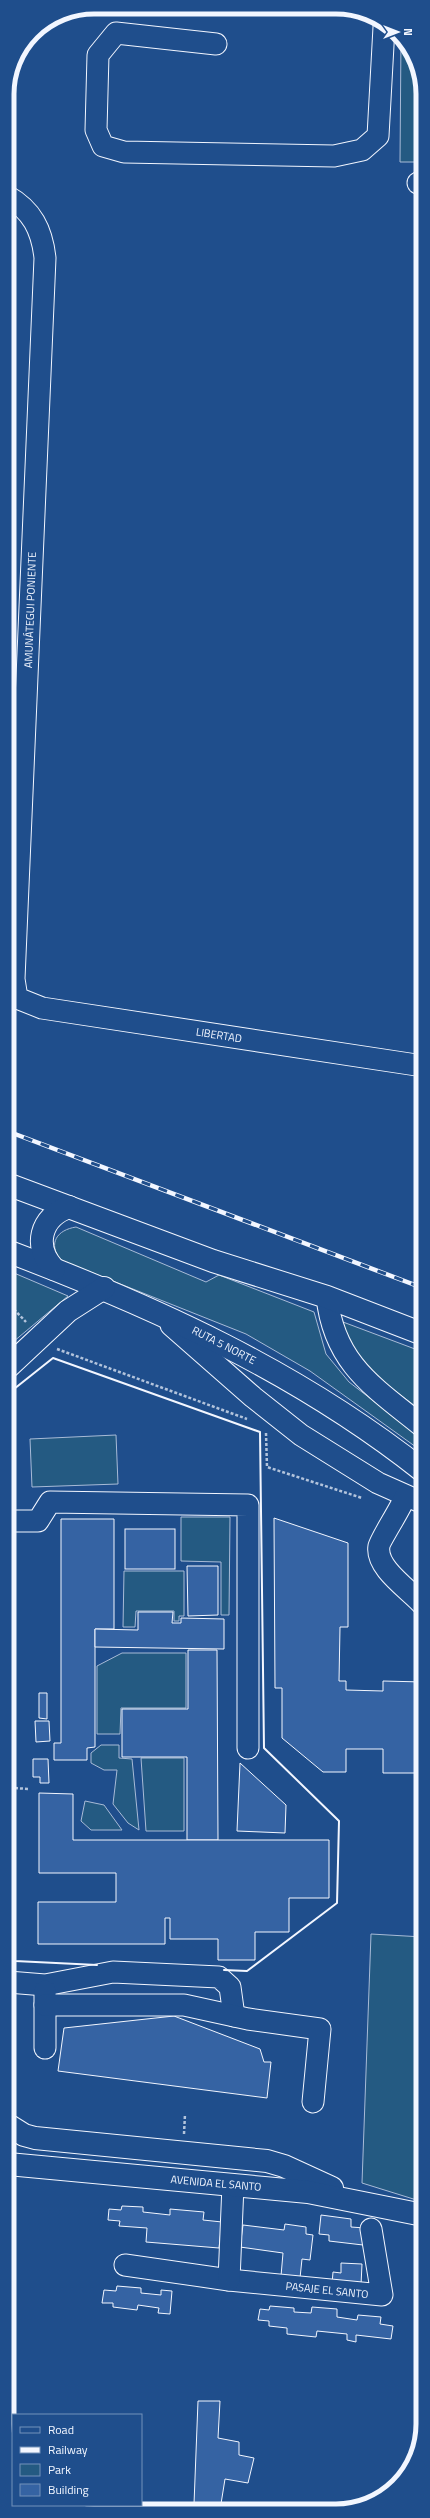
<svg xmlns="http://www.w3.org/2000/svg" width="430" height="2518" viewBox="0 0 430 2518" font-family="'Titillium Web',sans-serif">
  <style>
    .green { fill: #245a82; stroke: #a8bbd7 }
    .building { fill: #3563a3; stroke: #f2f6ff }
    .lines { fill: none; stroke-linecap: round; stroke-linejoin: round }
    .minor-casing { stroke: #f2f6ff; stroke-width: 23 }
    .major-casing { stroke: #f2f6ff; stroke-width: 24 }
    .highway-casing { stroke: #f2f6ff; stroke-width: 24 }
    .path { stroke: #b3c4dc; stroke-width: 2.5; stroke-dasharray: 3 2; stroke-linecap: butt }
    .minor { stroke: #1f4e8c; stroke-width: 21 }
    .major { stroke: #1f4e8c; stroke-width: 22 }
    .highway { stroke: #1f4e8c; stroke-width: 22 }
    .rail-casing { stroke: #f2f6ff; stroke-width: 4.5 }
    .rail { stroke: #1f4e8c; stroke-width: 3; stroke-dasharray: 9; stroke-linecap: butt }
    .wall { stroke: #f2f6ff; stroke-width: 2 }
    .labels { text-anchor: middle; dominant-baseline: central; stroke-width: 3; stroke-linejoin: round; paint-order: stroke }
    .street-label { font-size: 11px; fill: #f2f6ff; stroke: #1f4e8c }
    .rim { fill: none; stroke: #f2f6ff; stroke-width: 5 }
  </style>
  <rect width="100%" height="100%" fill="#1f4e8c"/>
  <g class="green">
    <path d="M401 36 422 83V162H400Z"/>
    <path d="M76 1227 206 1282 219 1275 314 1312 326 1354 349 1382 423 1439V1452L310 1371 246 1334 60 1260C48 1243 57 1230 76 1227Z"/>
    <path d="M7 1270 68 1296 7 1347Z"/>
    <path d="M343 1322 423 1352V1412L365 1368 350 1347Z"/>
    <path d="M116 1435 118 1484 32 1487 30 1439Z"/>
    <path d="M181 1517H230L229 1615H221V1562L181 1561Z"/>
    <path d="M124 1571H184V1616H179V1621H174V1611H136L135 1627H123Z"/>
    <path d="M122 1653H186V1708H121L120 1734H97V1666Z"/>
    <path d="M101 1745H119V1758L132 1759 139 1830 128 1823 113 1804 117 1770H104L91 1763V1753Z"/>
    <path d="M141 1758H184V1831H146Z"/>
    <path d="M85 1801 104 1805 122 1830H91L81 1821Z"/>
    <path d="M371 1934 423 1937V2202L362 2183Z"/>
  </g>
  <g class="building">
    <path d="M274 1518 348 1543V1627H340L339 1681H346V1690L383 1691V1681L423 1682V1773H383V1749H346V1772H323L282 1738V1688H275Z"/>
    <path d="M61 1519H114V1629H95V1747L87 1748V1760H54V1743H61Z"/>
    <rect x="125" y="1529" width="50" height="40"/>
    <path d="M187 1566H218V1615L188 1616Z"/>
    <path d="M138 1612H173L172 1623H181V1618L224 1619V1649L95 1647V1629L138 1630Z"/>
    <path d="M188 1650H217L218 1840H187V1757H122V1709H188Z"/>
    <path d="M39 1693H47V1719L39 1718Z"/>
    <path d="M35 1721H49L50 1741 36 1742Z"/>
    <path d="M33 1759H48L49 1783H40V1777H33Z"/>
    <path d="M240 1763 286 1805 285 1833 237 1831Z"/>
    <path d="M39 1793 73 1794V1840H329V1898H289V1932H255V1960H218V1939H170V1918H165V1944H38V1902H116V1873H39Z"/>
    <path d="M174 2016 260 2049 264 2062H271L267 2098 58 2071 64 2028Z"/>
    <path d="M122 2206 143 2207V2212L170 2215V2209L204 2212 203 2220 222 2222 219 2248 146 2242 147 2228 119 2226 120 2221 108 2220 109 2209 121 2210Z"/>
    <path d="M321 2215 351 2219V2227L365 2228 363 2245 329 2241V2235L319 2234Z"/>
    <path d="M285 2224 306 2227V2234L313 2235 310 2260 302 2259 300 2278 281 2276 283 2253 240 2247 243 2225 284 2230Z"/>
    <path d="M341 2263 362 2264 361 2285 332 2284 333 2272 341 2273Z"/>
    <path d="M117 2286 141 2288V2293L161 2295V2290L172 2291 170 2314 158 2313 159 2308 138 2305 137 2310 113 2307V2303H102L104 2290 116 2291Z"/>
    <path d="M270 2306 294 2308V2312L311 2313 312 2307 337 2309V2317L357 2320 358 2315 381 2317 380 2324 393 2326 391 2339 356 2335V2342L347 2340V2334L317 2331 316 2337 287 2334V2328L269 2326V2321L258 2320 260 2309 269 2310Z"/>
    <path d="M198 2401H220L218 2438 239 2442V2455L254 2458 248 2483 225 2479 220 2510 194 2504Z"/>
  </g>
  <g class="lines">
    <g class="minor-casing">
      <g id="minor">
        <path d="M216 44 116 33 98 55 96 130 103 146 124 152 334 156 362 150 378 136 384 27"/>
        <path d="M418 183H422"/>
        <path d="M7 196C32 210 42 230 45 258L14 979 17 998 42 1008 423 1066"/>
        <path d="M327 1297C334 1364 375 1388 423 1427"/>
        <path d="M171 1325 253 1397 301 1435 378 1483 423 1503"/>
        <path d="M405 1497C401 1508 380 1540 379 1546 375 1568 410 1590 423 1605"/>
        <path d="M8 1521H38L50 1502 248 1505V1748"/>
        <path d="M8 1982 45 1985 113 1972 219 1977 230 1987 234 2016"/>
        <path d="M45 1991V2048"/>
        <path d="M45 2005H184L248 2019 320 2029 313 2102"/>
        <path d="M125 2265 229 2280 382 2295 371 2229"/>
        <path d="M229 2280 233 2185"/>
      </g>
    </g>
    <g class="major-casing">
      <g id="major">
        <path d="M8 2125 24 2135 35 2138 267 2161 284 2166 332 2188"/>
        <path d="M8 2164 308 2192 423 2215"/>
      </g>
    </g>
    <g class="highway-casing">
      <g id="highway">
        <path d="M7 1184 213 1261 327 1297 423 1334"/>
        <path d="M7 1251C155 1307 298 1372 423 1471"/>
        <path d="M54 1269C33 1247 40 1217 69 1207"/>
        <path d="M7 1368 68 1311 104 1288"/>
      </g>
    </g>
    <g class="path">
      <path d="M7 1302 26 1322"/>
      <path d="M57 1349 247 1419"/>
      <path d="M266 1433 267 1467 362 1498"/>
      <path d="M15 1788 28 1789"/>
      <path d="M184 2134 185 2114"/>
    </g>
    <use href="#minor" class="minor"/>
    <use href="#major" class="major"/>
    <use href="#highway" class="highway"/>
    <g class="rail-casing">
      <path id="rail" d="M7 1131 423 1288"/>
    </g>
    <use href="#rail" class="rail"/>
    <g class="wall">
      <path d="M14 1508V1389L53 1358 260 1432 264 1748 339 1821 337 1903 247 1971 224 1970"/>
      <path d="M14 1530 15 1753"/>
      <path d="M15 1804V1961L97 1965"/>
    </g>
  </g>
  <g class="labels">
    <g class="street-label">
      <text transform="translate(30 610) rotate(-88)">AMUNÁTEGUI PONIENTE</text>
      <text transform="translate(219 1035) rotate(9)">LIBERTAD</text>
      <text transform="translate(224 1345) rotate(27)">RUTA 5 NORTE</text>
      <text transform="translate(216 2183) rotate(5)">AVENIDA EL SANTO</text>
      <text transform="translate(327 2290) rotate(6)">PASAJE EL SANTO</text>
    </g>
  </g>
  <path d="M0 0H430V2518H0ZM94 14H336A80 80 0 0 1 416 94V2424A80 80 0 0 1 336 2504H94A80 80 0 0 1 14 2424V94A80 80 0 0 1 94 14Z" fill="#1f4e8c" fill-rule="evenodd"/>
  <path class="rim" d="M94 14H336A80 80 0 0 1 416 94V2424A80 80 0 0 1 336 2504H94A80 80 0 0 1 14 2424V94A80 80 0 0 1 94 14Z"/>
  <rect x="12" y="2414" width="130" height="92" fill="#1f4e8c" stroke="#7391ba"/>
  <rect x="20" y="2427" width="20" height="6" fill="#1f4e8c" stroke="#7391ba"/>
  <text x="48" y="2434" font-size="12" fill="#f2f6ff">Road</text>
  <rect x="20" y="2447" width="20" height="6" fill="#f2f6ff" stroke="#7391ba"/>
  <text x="48" y="2454" font-size="12" fill="#f2f6ff">Railway</text>
  <rect x="20" y="2464" width="20" height="12" fill="#245a82" stroke="#7391ba"/>
  <text x="48" y="2474" font-size="12" fill="#f2f6ff">Park</text>
  <rect x="20" y="2484" width="20" height="12" fill="#3563a3" stroke="#7391ba"/>
  <text x="48" y="2494" font-size="12" fill="#f2f6ff">Building</text>
  <g transform="translate(398 32) rotate(90)" stroke="#1f4e8c" stroke-width="3" paint-order="stroke">
  <path d="M0-3L7 15L0 10L-7 15Z" fill="#f2f6ff"/>
  <text y="-6" font-size="11" font-weight="bold" text-anchor="middle" fill="#f2f6ff">N</text>
  </g>
</svg>
